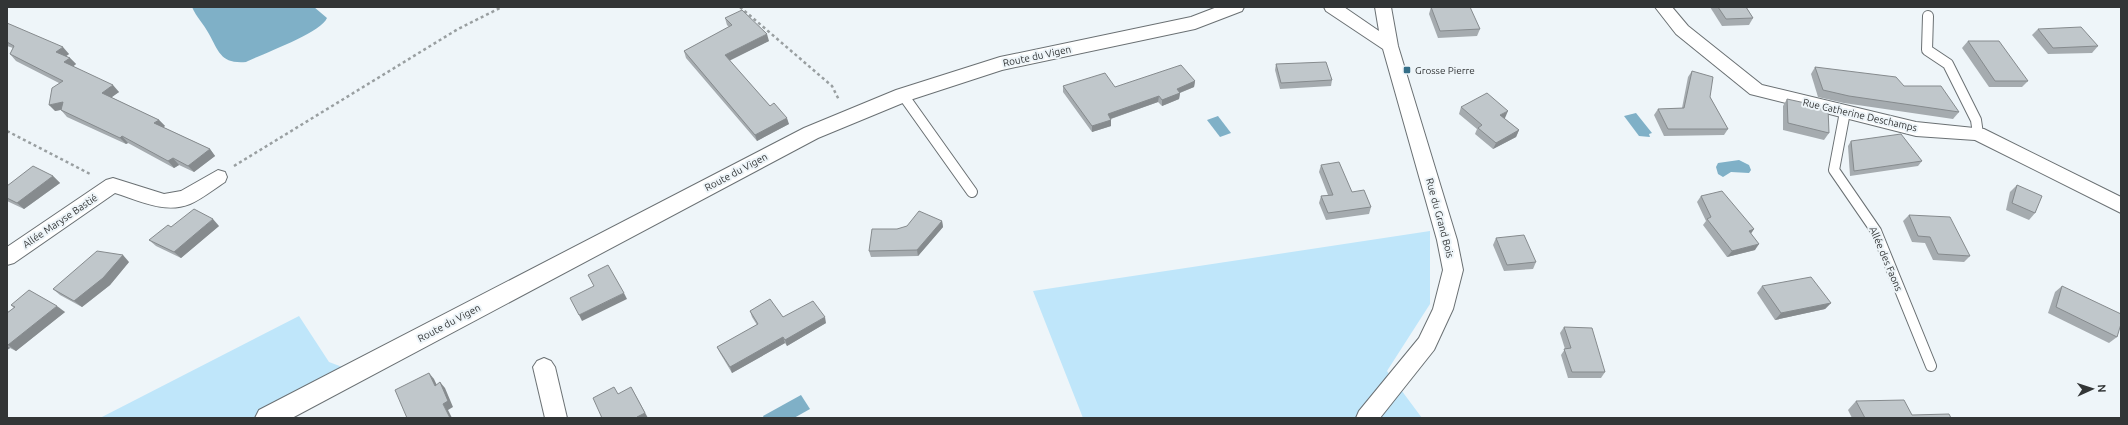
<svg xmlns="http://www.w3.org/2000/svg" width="2128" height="425" viewBox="0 0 2128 425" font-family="Ubuntu,sans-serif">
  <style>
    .green { fill: #bfe6fa }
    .water { fill: #7fb0c7 }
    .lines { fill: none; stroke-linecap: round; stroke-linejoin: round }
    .service-casing { stroke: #6a7073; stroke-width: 12 }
    .minor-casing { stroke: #6a7073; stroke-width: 2 }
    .tertiary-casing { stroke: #6a7073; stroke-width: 2 }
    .path { stroke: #999fa1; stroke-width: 2.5; stroke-dasharray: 3 3; stroke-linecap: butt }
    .service { stroke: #fff; stroke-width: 10 }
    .minor { fill: #fff; fill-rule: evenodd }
    .tertiary { fill: #fff; fill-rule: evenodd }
    .wall { fill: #a5abaf }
    .shaded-wall { fill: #868b8e }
    .building { fill: #c0c7cb; stroke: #868b8e }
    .poi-dot { fill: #356f88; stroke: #eef5f9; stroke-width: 1.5 }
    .labels { text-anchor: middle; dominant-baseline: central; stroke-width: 4; stroke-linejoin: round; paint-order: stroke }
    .street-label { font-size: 10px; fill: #323536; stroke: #eef5f9 }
    .poi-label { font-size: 10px; fill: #323536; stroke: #eef5f9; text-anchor: start }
  </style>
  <rect width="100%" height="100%" fill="#eef5f9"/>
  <g class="green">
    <path d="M1430 231V304L1387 371 1422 418H1083L1033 291Z"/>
    <path d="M299 316 329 362 345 368 253 418H100Z"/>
  </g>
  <g class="water">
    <path d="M192 7H314L327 18C321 33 262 54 246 62 221 64 219 52 209 34 204 24 196 17 192 7Z"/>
    <path d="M1636 113 1652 133 1649 134 1650 137 1639 136 1624 116Z"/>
    <path d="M1218 116 1231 133 1220 137 1207 120Z"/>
    <path d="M1739 160 1749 165 1751 170 1749 173 1731 172 1723 177 1718 174 1716 167 1718 163Z"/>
    <path d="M801 395 810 409 794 418H764L763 416Z"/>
  </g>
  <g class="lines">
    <g class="service-casing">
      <g id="service">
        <path d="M1928 16 1927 50 1948 64 1976 120 1978 134"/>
        <path d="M903 95 972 192"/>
        <path d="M1845 112 1834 170 1876 231 1931 366"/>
      </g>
    </g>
    <g class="minor-casing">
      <g id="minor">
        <path d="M1324 7H1344L1379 31 1375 7H1391L1398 46 1457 240 1463 270 1453 309 1434 350 1380 418H1356L1359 411 1419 338 1433 309 1443 270 1437 240 1383 49 1326 11Z"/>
        <path d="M1655 7H1672L1688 26 1762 85 1916 122 1984 129 2121 197V213L1975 140 1916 136 1750 94 1676 34Z"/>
        <path d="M218 170 225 172 227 177 225 182C214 189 202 199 190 204 165 214 140 201 115 193L14 263 7 265V247L106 180 113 178 164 194 181 191Z"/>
        <path d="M544 358 551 361 555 367 567 418H545L533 367 537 361Z"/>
      </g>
    </g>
    <g class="tertiary-casing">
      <path id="tertiary" d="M1217 7H1244L1242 11 1195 29 1002 70 910 100 818 138 292 418H255L259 410 804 128 896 90 1000 57 1191 17Z"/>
    </g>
    <g class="path">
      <path d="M740 7 832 86 839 100"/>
      <path d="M7 131 92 175"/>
      <path d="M234 166 458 29 502 7"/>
    </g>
    <use href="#service" class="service"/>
    <use href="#minor" class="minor"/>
    <use href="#tertiary" class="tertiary"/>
  </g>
  <g class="wall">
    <path d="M1431 7 1480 29 1477 36 1438 38 1429 14Z"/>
    <path d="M1710 7H1746L1753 18 1749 25 1722 26Z"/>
    <path d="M725 18 769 41 729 60 770 106 789 124 757 141 686 58 684 51 729 27 727 25Z"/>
    <path d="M7 23 69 54 66 56 70 58 76 64 73 66 119 92 111 97 159 120 165 126 163 127 210 149 215 156 194 172 179 165 174 168 128 143 126 144 67 117 61 110 55 111 59 83 16 61 10 54 13 48 7 46Z"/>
    <path d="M2038 29 2098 46 2092 53 2048 54 2032 35Z"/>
    <path d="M1968 41 2028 81 2022 87H1989L1962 48Z"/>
    <path d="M1276 64 1332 80 1331 86 1280 89 1275 70Z"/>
    <path d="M1815 67 1904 86 1959 112 1953 119 1844 103 1818 97 1811 74Z"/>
    <path d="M1692 71 1710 97 1728 129 1724 135 1664 136 1654 115 1658 109 1682 108 1688 77Z"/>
    <path d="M1195 81 1194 87 1180 93 1179 99 1162 106 1158 102 1111 119V126L1092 132 1063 92V86L1115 87Z"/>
    <path d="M1787 99 1829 133 1824 140 1783 130V106Z"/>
    <path d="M1461 107 1505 118H1504L1519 130 1516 137 1493 149 1475 134 1477 129 1459 114Z"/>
    <path d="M1851 141 1922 161 1918 166 1850 176 1848 146Z"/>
    <path d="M1321 165 1352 192 1371 207 1369 214 1326 220 1319 203 1321 196 1328 195 1319 172Z"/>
    <path d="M53 176 60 183 24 209 7 201V186Z"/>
    <path d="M2017 185 2035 213 2029 220 2006 210 2010 192Z"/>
    <path d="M1701 196 1754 229 1751 233 1755 250 1727 257 1703 225 1706 221 1697 202Z"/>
    <path d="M1909 215 1970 256 1964 262 1933 260 1925 243 1912 242 1903 221Z"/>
    <path d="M942 221 943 227 918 256 871 257 869 251 897 229Z"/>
    <path d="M219 226 181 258 156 246 149 240 171 227Z"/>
    <path d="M1496 238 1536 262 1533 269 1504 271 1493 245Z"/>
    <path d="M129 262 110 285 82 307 60 295 53 289Z"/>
    <path d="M1762 286 1831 303 1825 309 1775 320 1757 293Z"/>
    <path d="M2062 286 2117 337 2109 343 2048 313 2055 292Z"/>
    <path d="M11 305 65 312 16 351 10 348 7 350V313L14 308Z"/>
    <path d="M750 311 783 317 826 323 787 346 785 343 732 373 720 353 717 347 757 325 752 317Z"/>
    <path d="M1564 327 1605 372 1601 378H1568L1561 355 1565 349 1560 333Z"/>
    <path d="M1856 401 1912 415 1951 418H1852L1848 410Z"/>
  </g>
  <g class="shaded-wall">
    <path d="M767 34 769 41 727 62 725 55Z"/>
    <path d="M63 47 69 54 62 59 56 52Z"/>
    <path d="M70 58 76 64 70 69 64 62Z"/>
    <path d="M1195 81 1194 87 1179 93H1180L1179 99 1162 106V100L1177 89Z"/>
    <path d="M113 85 119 92 108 100 102 93Z"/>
    <path d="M1159 96 1158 102 1107 120 1108 114Z"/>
    <path d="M63 102 69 108 55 111 49 105Z"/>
    <path d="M1508 111 1505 118 1498 121 1500 115Z"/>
    <path d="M787 118 789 124 757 141 755 135Z"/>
    <path d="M159 120 165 126 160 130 154 123Z"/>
    <path d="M1111 120V126L1092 132V126Z"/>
    <path d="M1519 130 1516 137 1493 149 1496 143Z"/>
    <path d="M122 136 128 143 126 144 120 138Z"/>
    <path d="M210 149 215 156 194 172 188 166Z"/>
    <path d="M173 158 179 165 174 168 168 161Z"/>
    <path d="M53 176 60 183 24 209 17 203Z"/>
    <path d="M213 219 219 226 181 258 174 252Z"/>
    <path d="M942 221 943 227 918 256 917 250Z"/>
    <path d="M1754 229 1750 235 1749 231Z"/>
    <path d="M1759 244 1755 250 1727 257 1732 251Z"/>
    <path d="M123 255 129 262 110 285 82 307 74 301Z"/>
    <path d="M624 293 627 299 582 321 579 315Z"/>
    <path d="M1831 303 1825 309 1775 320 1781 313Z"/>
    <path d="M57 306 65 312 16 351 8 345Z"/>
    <path d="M825 317 826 323 787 346 785 340Z"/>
    <path d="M783 337 785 343 732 373 730 367Z"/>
    <path d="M7 346 10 348 7 350Z"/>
    <path d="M429 373 434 379 440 392 435 386Z"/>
    <path d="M440 382 445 388 453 407 448 410 452 418H450L443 404Z"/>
    <path d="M631 387 648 418H637Z"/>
  </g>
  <g class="building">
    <path d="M1431 7H1470L1480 29 1440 31Z"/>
    <path d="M1718 7H1746L1753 18 1726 19Z"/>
    <path d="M742 10 767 34 725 55 770 106 774 103 787 118 755 135 684 51 732 25 725 18Z"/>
    <path d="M7 23 63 47 56 52 70 58 64 62 113 85 102 93 159 120 154 123 210 149 188 166 173 158 168 161 122 136 120 138 61 110 63 102 49 105 52 88 63 81 10 54 14 46 7 42Z"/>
    <path d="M2081 27 2098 46 2053 48 2038 29Z"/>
    <path d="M1968 41H1999L2028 81H1995Z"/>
    <path d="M1326 62 1332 80 1281 83 1276 64Z"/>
    <path d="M1181 65 1195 81 1177 89 1180 93 1162 100 1159 96 1108 114 1111 120 1092 126 1063 86 1105 73 1115 87Z"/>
    <path d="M1815 67 1896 77 1904 86H1941L1959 112 1849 96 1823 90Z"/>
    <path d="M1692 71 1713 77 1710 97 1728 129H1668L1658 109 1684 108Z"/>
    <path d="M1487 93 1508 111 1500 115 1519 130 1496 143 1478 128 1482 125 1461 107Z"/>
    <path d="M1787 99 1828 108 1829 133 1788 123Z"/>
    <path d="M1901 134 1922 161 1854 171 1851 141Z"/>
    <path d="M1339 162 1352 192 1364 190 1371 207 1328 213 1321 196 1333 195 1321 165Z"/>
    <path d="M33 166 53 176 17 203 7 198V186Z"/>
    <path d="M2017 185 2042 196 2035 213 2012 203Z"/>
    <path d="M1722 191 1754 229 1749 231 1759 244 1732 251 1707 219 1711 217 1701 196Z"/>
    <path d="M194 209 213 219 174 252 149 240 168 225 171 227Z"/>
    <path d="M919 211 942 221 917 250 869 251 872 229H897L907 226Z"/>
    <path d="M1909 215 1950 217 1970 256 1938 254 1930 237 1918 236Z"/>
    <path d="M1524 235 1536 262 1507 265 1496 238Z"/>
    <path d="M97 251 123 255 103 278 74 301 53 289Z"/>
    <path d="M608 265 624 293 579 315 570 298 594 286 588 275Z"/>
    <path d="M1811 277 1831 303 1781 313 1762 286Z"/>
    <path d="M2062 286 2121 314V324L2117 337 2056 307Z"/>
    <path d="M29 290 57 306 8 345 7 344V313L15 307 11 305Z"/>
    <path d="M770 299 783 317 813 301 825 317 785 340 783 337 730 367 717 347 758 324 750 311Z"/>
    <path d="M1564 327 1592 328 1605 372H1572L1564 349 1571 348Z"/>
    <path d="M429 373 435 386 440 382 448 401 443 404 450 418H407L395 390Z"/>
    <path d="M614 387 618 394 631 387 645 413 637 417V418H602L593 398Z"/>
    <path d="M1904 400 1912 415 1949 414 1951 418H1865L1856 401Z"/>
  </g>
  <rect class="poi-dot" x="1403" y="66" width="8" height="8" rx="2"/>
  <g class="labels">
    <g class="street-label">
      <text transform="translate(1037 56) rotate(-12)">Route du Vigen</text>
      <text transform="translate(1860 115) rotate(13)">Rue Catherine Deschamps</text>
      <text transform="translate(736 172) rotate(-28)">Route du Vigen</text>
      <text transform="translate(1440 218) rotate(75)">Rue du Grand Bois</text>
      <text transform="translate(60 221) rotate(-34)">Allée Maryse Bastié</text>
      <text transform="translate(1886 259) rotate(67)">Allée des Faons</text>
      <text transform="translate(449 323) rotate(-28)">Route du Vigen</text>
    </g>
    <g class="poi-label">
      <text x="1415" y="70">Grosse Pierre</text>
    </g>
  </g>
  <rect width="2128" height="425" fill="none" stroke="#323536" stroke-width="16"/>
  <g transform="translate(2092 389) rotate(87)" stroke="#eef5f9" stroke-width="3" paint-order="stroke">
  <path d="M0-3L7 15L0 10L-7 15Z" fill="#323536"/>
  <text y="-6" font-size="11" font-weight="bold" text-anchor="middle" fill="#323536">N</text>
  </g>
</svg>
